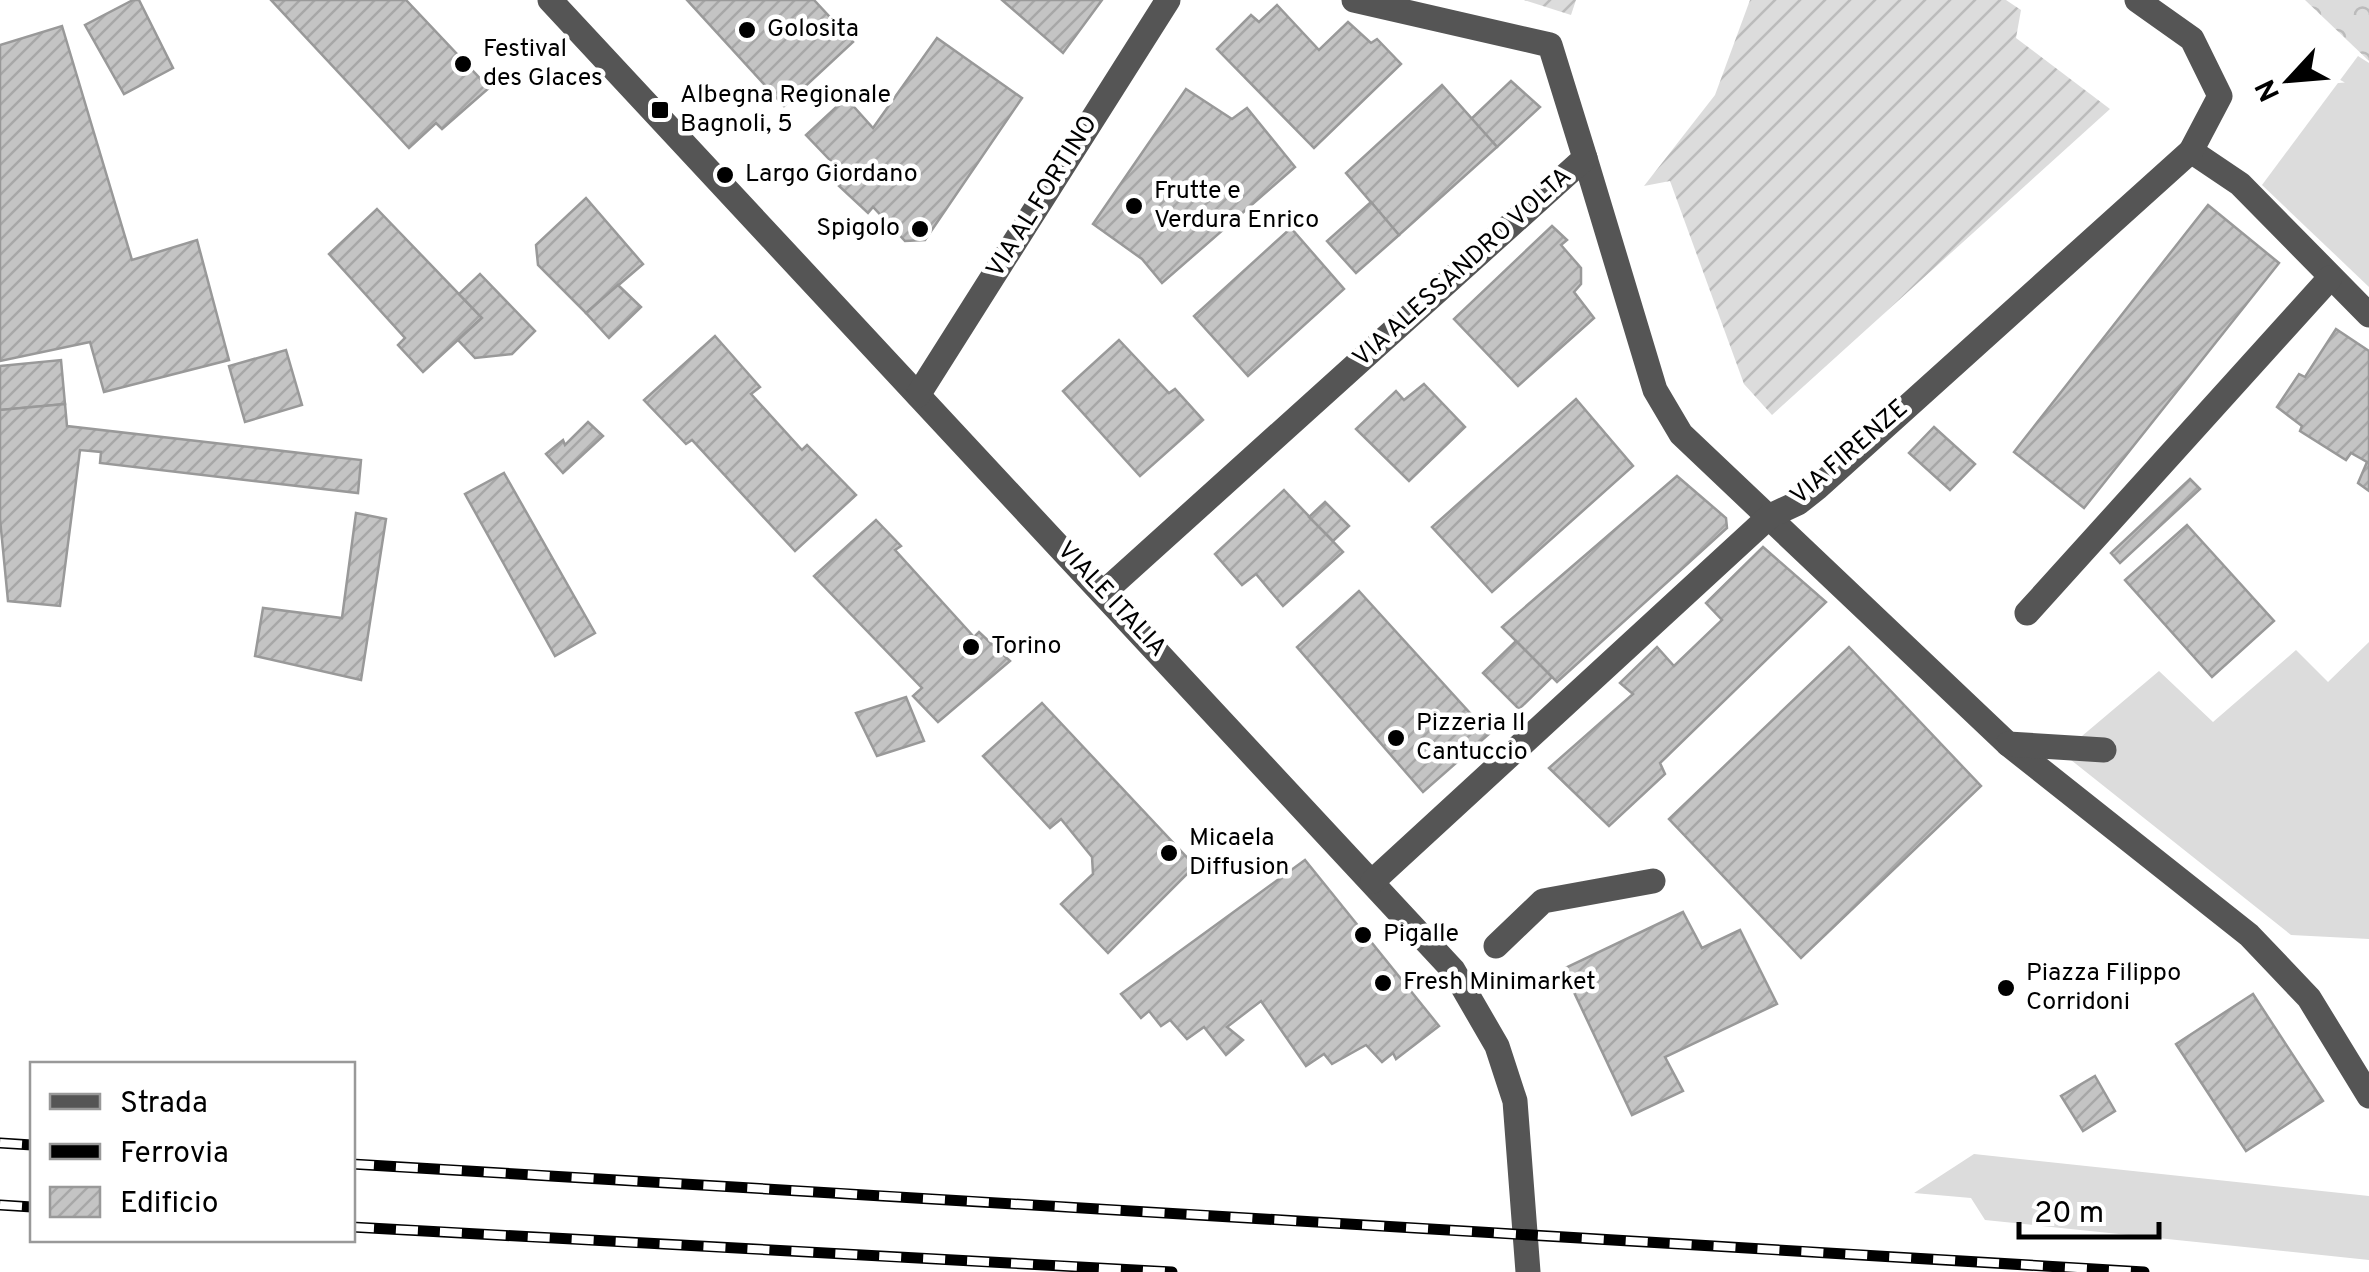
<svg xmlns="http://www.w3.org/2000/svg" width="2369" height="1272" viewBox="0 0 2369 1272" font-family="Overpass,sans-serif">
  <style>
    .grass { fill: #dcdcdc }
    .park { fill: url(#park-crowns) }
    .garden { fill: url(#garden-furrows) }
    .building { fill: url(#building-hatch); stroke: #999; stroke-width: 2.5 }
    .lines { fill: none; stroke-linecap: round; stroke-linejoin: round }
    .minor { stroke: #555; stroke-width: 25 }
    .rail-casing { stroke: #000; stroke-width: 11 }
    .rail { stroke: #fff; stroke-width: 8; stroke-dasharray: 22; stroke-linecap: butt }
    .poi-dot { fill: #000; stroke: #fff; stroke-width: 4 }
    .labels { text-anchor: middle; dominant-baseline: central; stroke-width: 9; stroke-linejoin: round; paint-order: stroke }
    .poi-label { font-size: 25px; fill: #000; stroke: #fff; text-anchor: start }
    .street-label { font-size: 25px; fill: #000; stroke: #fff }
  </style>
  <defs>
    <pattern id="park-crowns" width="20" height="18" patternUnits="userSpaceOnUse" patternTransform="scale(2.5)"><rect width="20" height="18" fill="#dcdcdc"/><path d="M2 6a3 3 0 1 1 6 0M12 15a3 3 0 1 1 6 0" fill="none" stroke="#bbb"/></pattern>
    <pattern id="garden-furrows" width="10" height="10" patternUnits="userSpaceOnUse" patternTransform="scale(2.5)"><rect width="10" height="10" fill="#dcdcdc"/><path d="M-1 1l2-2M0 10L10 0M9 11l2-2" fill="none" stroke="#bbb"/></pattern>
    <pattern id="building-hatch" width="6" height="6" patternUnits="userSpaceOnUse" patternTransform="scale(2.5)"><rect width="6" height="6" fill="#c4c4c4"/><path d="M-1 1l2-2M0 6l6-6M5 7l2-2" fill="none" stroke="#a7a7a7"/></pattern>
  </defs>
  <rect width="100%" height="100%" fill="#fff"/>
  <g class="grass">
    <path d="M2358 56 2369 63V287L2262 185Z"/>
    <path d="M2369 642V939L2291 935 2066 756 2082 736 2159 671 2213 722 2296 650 2328 682Z"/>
    <path d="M1974 1154 2369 1196V1260L1985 1220 1971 1198 1914 1193Z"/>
  </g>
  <path class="park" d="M2305 0H2369V61Z"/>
  <g class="garden">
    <path d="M1524 0H1576L1571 15Z"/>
    <path d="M1750 0H2006L2021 10 2016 38 2110 109 1772 415 1744 384 1670 181 1644 186 1715 95Z"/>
  </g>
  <g class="building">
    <path d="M133 0H139L173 68 124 94 85 25Z"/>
    <path d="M271 0H406L489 88 442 129 436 123 409 148Z"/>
    <path d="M687 0H814L853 42 784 106Z"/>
    <path d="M1002 0H1102L1063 53Z"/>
    <path d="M1277 5 1319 50 1348 22 1371 43 1377 39 1401 64 1314 148 1217 49 1251 15 1259 22Z"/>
    <path d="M62 26 132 260 197 240 229 360 104 392 90 342 0 361V45Z"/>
    <path d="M937 38 1022 98 925 240 905 241 873 207 868 213 839 186 847 178 806 135 846 98 873 128Z"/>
    <path d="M1511 81 1540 107 1497 147 1471 119Z"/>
    <path d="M1442 85 1497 147 1399 235 1346 173Z"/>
    <path d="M1186 89 1232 119 1247 108 1295 167 1162 283 1142 259 1093 224Z"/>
    <path d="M586 198 643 264 586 313 538 265 536 245Z"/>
    <path d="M1371 202 1399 235 1356 273 1327 241Z"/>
    <path d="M2208 205 2279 263 2084 508 2014 452Z"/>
    <path d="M377 209 482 318 423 372 398 345 405 338 329 254Z"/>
    <path d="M1552 226 1567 240 1561 245 1581 268V284L1574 292 1594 318 1518 386 1454 319Z"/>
    <path d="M1291 228 1344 289 1248 376 1194 316Z"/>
    <path d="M480 274 535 331 512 354 475 358 458 340 482 318 459 294Z"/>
    <path d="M618 285 641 307 609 338 586 313Z"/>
    <path d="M2336 329 2369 351V491L2358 483 2367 462 2351 453 2346 460 2300 431 2302 426 2277 407 2299 374 2305 377Z"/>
    <path d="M715 336 760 387 751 394 802 450 807 445 856 495 795 551 692 440 686 444 644 400Z"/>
    <path d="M1119 340 1169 393 1175 389 1203 420 1140 476 1063 391Z"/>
    <path d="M286 350 302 405 245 422 229 366Z"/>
    <path d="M61 360 65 404 0 410V366Z"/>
    <path d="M1424 384 1465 427 1409 481 1356 429 1396 391 1404 400Z"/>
    <path d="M1576 399 1633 466 1492 592 1432 527Z"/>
    <path d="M65 404 67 426 361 460 358 493 100 463 101 452 80 450 60 606 8 601 0 519V410Z"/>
    <path d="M588 422 603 436 563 473 546 454 563 440 565 445Z"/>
    <path d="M1934 427 1975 464 1950 490 1909 453Z"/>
    <path d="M504 473 595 633 555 656 465 494Z"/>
    <path d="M1677 476 1726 518 1727 528 1557 682 1502 627Z"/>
    <path d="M2190 479 2200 489 2120 563 2111 553Z"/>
    <path d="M1284 490 1343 552 1283 606 1256 574 1242 585 1215 554Z"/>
    <path d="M1325 502 1349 526 1333 541 1309 517Z"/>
    <path d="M356 513 386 519 361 680 255 656 263 608 342 618Z"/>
    <path d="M876 520 901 546 895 550 974 637 979 632 1010 661 938 722 913 696 922 688 814 576Z"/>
    <path d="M2187 525 2274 621 2212 677 2125 580Z"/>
    <path d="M1763 547 1826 602 1660 763 1665 774 1609 826 1549 768 1633 694 1620 683 1657 647 1674 666 1722 620 1706 603Z"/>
    <path d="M1359 591 1489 734 1423 792 1297 647Z"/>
    <path d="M1516 641 1552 677 1519 709 1483 673Z"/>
    <path d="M1849 647 1981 786 1801 958 1669 819Z"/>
    <path d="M906 697 924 741 877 756 856 713Z"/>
    <path d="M1042 703 1195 866 1108 953 1061 904 1093 874 1092 857 1061 819 1050 828 983 756Z"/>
    <path d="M1305 860 1439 1026 1396 1059 1393 1053 1382 1062 1366 1045 1332 1064 1324 1054 1306 1066 1261 1001 1227 1027 1243 1040 1226 1055 1204 1027 1187 1039 1170 1020 1161 1026 1149 1011 1141 1018 1121 994Z"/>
    <path d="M1683 912 1702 948 1740 930 1777 1004 1665 1057 1683 1091 1632 1115 1563 969Z"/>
    <path d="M2253 994 2323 1101 2246 1151 2176 1044Z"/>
    <path d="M2095 1076 2115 1111 2083 1131 2061 1096Z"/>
  </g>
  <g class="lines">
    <g class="minor">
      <path d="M550 0 1453 970 1497 1046 1515 1101 1528 1272"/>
      <path d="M2191 151 2240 184 2369 315"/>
      <path d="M1585 158 1655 390 1681 434 2008 744 2249 935 2309 998 2369 1096"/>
      <path d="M918 395 1168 0"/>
      <path d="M1104 592 1585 158 1550 45 1354 0"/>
      <path d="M2027 613 2330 278"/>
      <path d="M2008 744 2104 750"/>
      <path d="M1373 881 1770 516 1798 503 1817 488 2191 151 2220 96 2192 39 2137 0"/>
      <path d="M1496 946 1543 901 1653 881"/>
    </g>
    <g class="rail-casing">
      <g id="rail">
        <path d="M0 1143 32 1145"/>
        <path d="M352 1164 2144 1272"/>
        <path d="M0 1205 32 1207"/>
        <path d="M352 1227 1172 1272"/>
      </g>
    </g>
    <use href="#rail" class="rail"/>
  </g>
  <g class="poi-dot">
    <circle cx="747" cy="30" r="10"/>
    <circle cx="463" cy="64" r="10"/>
    <rect x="650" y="100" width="20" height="20" rx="5"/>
    <circle cx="725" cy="175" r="10"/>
    <circle cx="1134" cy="206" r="10"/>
    <circle cx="920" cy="229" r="10"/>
    <circle cx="971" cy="647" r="10"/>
    <circle cx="1396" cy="738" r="10"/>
    <circle cx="1169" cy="853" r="10"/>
    <circle cx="1363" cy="935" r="10"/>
    <circle cx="1383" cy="983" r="10"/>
    <circle cx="2006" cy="988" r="10"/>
  </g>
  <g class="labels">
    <g class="poi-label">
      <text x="767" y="30">Golosita</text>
      <text x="483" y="50">Festival<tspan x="483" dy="29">des Glaces</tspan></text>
      <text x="680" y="96">Albegna Regionale<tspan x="680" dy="29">Bagnoli, 5</tspan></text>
      <text x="745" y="175">Largo Giordano</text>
      <text x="1154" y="192">Frutte e<tspan x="1154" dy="29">Verdura Enrico</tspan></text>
      <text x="900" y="229" text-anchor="end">Spigolo</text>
      <text x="991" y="647">Torino</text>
      <text x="1416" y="724">Pizzeria Il<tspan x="1416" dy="29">Cantuccio</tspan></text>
      <text x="1189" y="839">Micaela<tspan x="1189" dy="29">Diffusion</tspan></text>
      <text x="1383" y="935">Pigalle</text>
      <text x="2026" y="974">Piazza Filippo<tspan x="2026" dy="29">Corridoni</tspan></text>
      <text x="1403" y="983">Fresh Minimarket</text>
    </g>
    <g class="street-label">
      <text transform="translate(1043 197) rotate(-58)">VIA AL FORTINO</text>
      <text transform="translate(1463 268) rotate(-42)">VIA ALESSANDRO VOLTA</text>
      <text transform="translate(1850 453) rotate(-41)">VIA FIRENZE</text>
      <text transform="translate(1111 600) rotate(47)">VIALE ITALIA</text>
    </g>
  </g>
  <rect x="30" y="1062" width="325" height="180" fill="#ffffff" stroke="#999999" stroke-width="2.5"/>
  <rect x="50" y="1094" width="50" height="15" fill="#555555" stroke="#999999" stroke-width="2.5"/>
  <text x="120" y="1112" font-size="30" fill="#000000">Strada</text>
  <rect x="50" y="1144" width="50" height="15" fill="#000000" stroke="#999999" stroke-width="2.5"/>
  <text x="120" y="1162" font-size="30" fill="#000000">Ferrovia</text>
  <rect x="50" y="1187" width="50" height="30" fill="url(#building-hatch)" stroke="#999999" stroke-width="2.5"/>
  <text x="120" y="1212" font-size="30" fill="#000000">Edificio</text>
  <g transform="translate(2289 80) rotate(244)" stroke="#ffffff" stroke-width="8" paint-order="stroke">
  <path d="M0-8L18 38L0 25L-18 38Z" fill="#000000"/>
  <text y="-15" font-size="28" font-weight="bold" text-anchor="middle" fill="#000000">N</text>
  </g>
  <path d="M2019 1222v15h140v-15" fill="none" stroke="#000000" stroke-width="5"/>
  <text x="2034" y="1222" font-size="30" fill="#000000" stroke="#ffffff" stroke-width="8" paint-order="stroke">20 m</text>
</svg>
